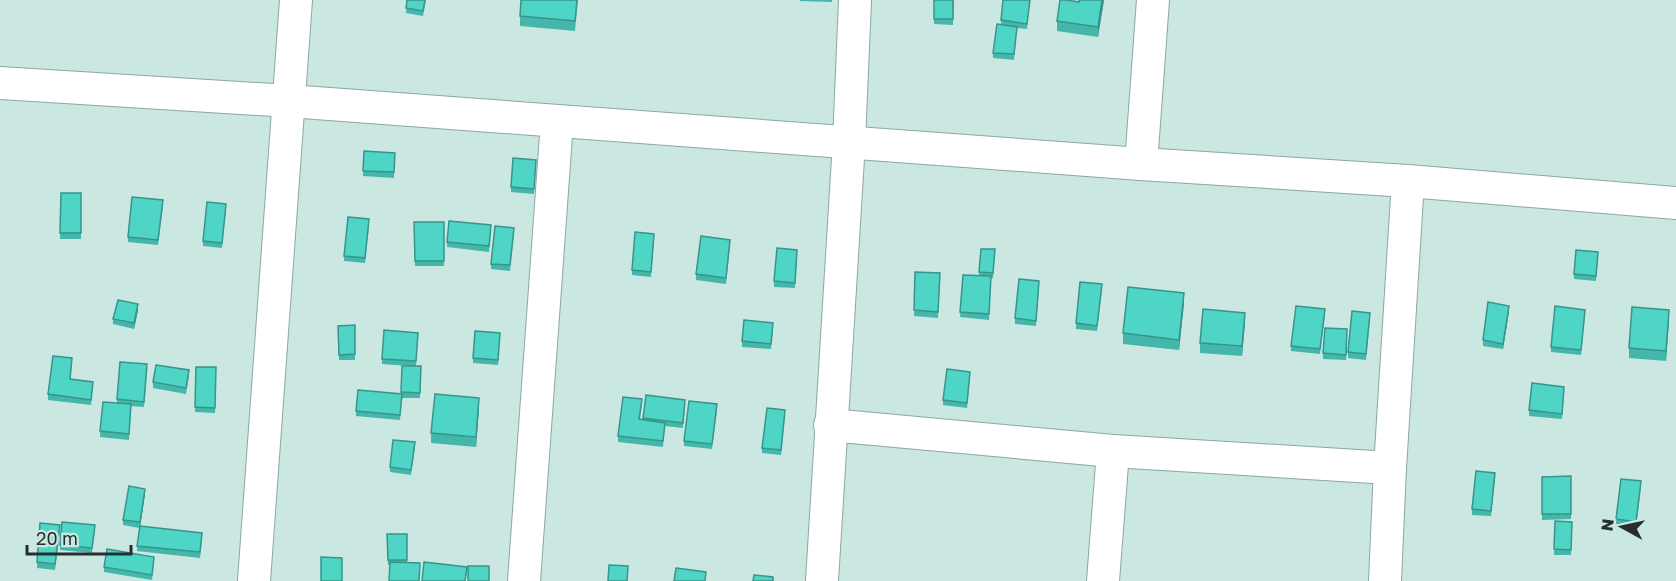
<svg xmlns="http://www.w3.org/2000/svg" width="1676" height="581" viewBox="0 0 1676 581" font-family="'Golos Text',sans-serif">
  <style>
    .lines { fill: none; stroke-linecap: round; stroke-linejoin: round }
    .street-casing { stroke: #8ca7a2; stroke-width: 34 }
    .street { stroke: #fff; stroke-width: 32 }
    .wall { fill: #44b7aa }
    .shaded-wall { fill: #37958b }
    .building { fill: #4fd5c6; stroke: #37958b; stroke-width: 1.5 }
  </style>
  <rect width="100%" height="100%" fill="#cae7e2"/>
  <g class="lines">
    <g class="street-casing">
      <g id="street">
        <path d="M0 83 289 101 1141 164 1408 181 1676 203"/>
        <path d="M1141 164 1153 0"/>
        <path d="M830 425 1113 451 1390 468"/>
        <path d="M254 581 296 0"/>
        <path d="M524 581 557 121"/>
        <path d="M822 581 849 142 855 0"/>
        <path d="M1103 581 1113 451"/>
        <path d="M1385 581 1390 468 1408 181"/>
      </g>
    </g>
    <use href="#street" class="street"/>
  </g>
  <g class="wall">
    <path d="M407 0H426L423 16 406 13Z"/>
    <path d="M578 0 575 31 520 26V16Z"/>
    <path d="M800 0H832V2L800 1Z"/>
    <path d="M934 0H954L953 25 934 24Z"/>
    <path d="M1003 0H1030L1027 29 1017 28 1014 60 993 58V53L1001 25Z"/>
    <path d="M1104 0 1098 37 1057 31V21L1079 2Z"/>
    <path d="M364 151 395 153 394 178 363 176Z"/>
    <path d="M536 160 534 194 511 192V187Z"/>
    <path d="M61 193H81V239H60Z"/>
    <path d="M163 205 158 245 128 242V237Z"/>
    <path d="M226 210 222 248 203 246V241Z"/>
    <path d="M414 222H444V266H415Z"/>
    <path d="M369 225 365 263 344 261V256Z"/>
    <path d="M491 231 489 252 447 247V242Z"/>
    <path d="M514 233 510 271 491 269V264Z"/>
    <path d="M654 239 651 277 632 275V270Z"/>
    <path d="M730 245 726 284 696 280V274Z"/>
    <path d="M981 249H995L993 278H991L989 320 960 317 963 275 979 276Z"/>
    <path d="M797 255 795 288 774 287V281Z"/>
    <path d="M1598 258 1596 281 1574 279V274Z"/>
    <path d="M915 272 940 279 938 318 914 316Z"/>
    <path d="M1039 287 1036 326 1015 324V318Z"/>
    <path d="M1102 289 1097 331 1076 329V323Z"/>
    <path d="M1184 303 1179 350 1123 344V333Z"/>
    <path d="M138 310 134 329 113 324V319Z"/>
    <path d="M1509 311 1503 349 1483 346V340Z"/>
    <path d="M1325 315 1320 354 1291 351V346Z"/>
    <path d="M1585 315 1581 355 1551 352V347Z"/>
    <path d="M1370 319 1366 360 1348 358V352Z"/>
    <path d="M1669 320 1666 361 1629 358V348Z"/>
    <path d="M1245 323 1242 356 1200 353V343Z"/>
    <path d="M355 325V360H339L338 326Z"/>
    <path d="M773 329 771 349 742 347V341Z"/>
    <path d="M1347 329 1346 360 1323 359V353Z"/>
    <path d="M418 333 416 366H421L420 398H402L400 420 356 416V411L401 394 402 366H409L382 364V359Z"/>
    <path d="M500 333 498 365 473 363V358Z"/>
    <path d="M72 364 70 379 93 387 91 405 48 400V394Z"/>
    <path d="M196 367H216L215 413 195 412Z"/>
    <path d="M147 370 144 407 131 406 129 440 100 437V431L117 403V399Z"/>
    <path d="M189 376 186 394 153 388V382Z"/>
    <path d="M970 377 967 408 943 405V400Z"/>
    <path d="M1564 392 1562 419 1529 416V410Z"/>
    <path d="M646 395 685 405 683 428 665 426 663 447 618 442V436L642 405 640 419 643 420Z"/>
    <path d="M479 408 476 447 431 443V433Z"/>
    <path d="M717 410 712 449 684 446V441Z"/>
    <path d="M785 415 781 455 762 453V448Z"/>
    <path d="M415 447 411 475 390 472V467Z"/>
    <path d="M1571 476V519L1542 520V477Z"/>
    <path d="M1495 478 1491 516 1472 515V509Z"/>
    <path d="M1641 487 1636 527 1616 524V519Z"/>
    <path d="M145 494 140 526 202 539 200 558 137 551 139 528 123 525V520Z"/>
    <path d="M1555 521 1572 522 1571 555H1554Z"/>
    <path d="M95 530 92 553 60 550V545Z"/>
    <path d="M60 531 55 570 37 568V562Z"/>
    <path d="M387 534H407V563L388 565Z"/>
    <path d="M154 562 152 580 104 572V567Z"/>
  </g>
  <g class="shaded-wall">
    <path d="M1102 0H1104L1098 37V27Z"/>
    <path d="M1184 293V303L1179 350V340Z"/>
    <path d="M138 304V310L134 329V323Z"/>
    <path d="M1509 306V311L1503 349V344Z"/>
    <path d="M1669 310V320L1666 361V351Z"/>
    <path d="M1245 313V323L1242 356V346Z"/>
    <path d="M479 398V408L476 447V437Z"/>
    <path d="M145 489V494L140 528V522Z"/>
  </g>
  <g class="building">
    <path d="M407 0H425L423 11 406 8Z"/>
    <path d="M521 0H577L575 21 520 16Z"/>
    <rect x="934" y="0" width="19" height="19"/>
    <path d="M1003 0H1030L1027 24 1001 20Z"/>
    <path d="M1060 0H1067L1079 2V0H1102L1098 27 1057 21Z"/>
    <path d="M997 24 1017 27 1014 54 993 53Z"/>
    <path d="M364 151 395 153 394 172 363 171Z"/>
    <path d="M513 158 536 160 534 189 511 187Z"/>
    <path d="M61 193H81V233H60Z"/>
    <path d="M132 197 163 200 158 240 128 237Z"/>
    <path d="M207 202 226 204 222 243 203 241Z"/>
    <path d="M348 217 369 219 365 258 344 256Z"/>
    <path d="M449 221 491 225 489 246 447 242Z"/>
    <path d="M414 222H444V261H415Z"/>
    <path d="M495 226 514 228 510 265 491 264Z"/>
    <path d="M635 232 654 234 651 272 632 270Z"/>
    <path d="M701 236 730 240 726 278 696 274Z"/>
    <path d="M777 248 797 250 795 283 774 281Z"/>
    <path d="M981 249H995L993 273 979 272Z"/>
    <path d="M1576 250 1598 252 1596 276 1574 274Z"/>
    <path d="M915 272 940 273 938 312 914 310Z"/>
    <path d="M963 275 991 276 989 314 960 312Z"/>
    <path d="M1019 279 1039 281 1036 321 1015 318Z"/>
    <path d="M1080 282 1102 284 1097 326 1076 323Z"/>
    <path d="M1128 287 1184 293 1179 340 1123 333Z"/>
    <path d="M118 300 138 304 134 323 113 319Z"/>
    <path d="M1488 302 1509 306 1503 344 1483 340Z"/>
    <path d="M1296 306 1325 309 1320 349 1291 346Z"/>
    <path d="M1555 306 1585 310 1581 350 1551 347Z"/>
    <path d="M1632 307 1669 310 1666 351 1629 348Z"/>
    <path d="M1203 309 1245 313 1242 346 1200 343Z"/>
    <path d="M1352 311 1370 313 1366 354 1348 352Z"/>
    <path d="M744 320 773 323 771 344 742 341Z"/>
    <path d="M355 325V354L339 355 338 326Z"/>
    <path d="M1325 328 1347 329 1346 355 1323 353Z"/>
    <path d="M384 330 418 333 416 361 382 359Z"/>
    <path d="M475 331 500 333 498 360 473 358Z"/>
    <path d="M53 356 72 358 70 379 93 382 91 400 48 394Z"/>
    <path d="M120 362 147 364 144 402 117 399Z"/>
    <path d="M156 365 189 370 186 388 153 382Z"/>
    <path d="M402 366H421L420 393 401 392Z"/>
    <path d="M196 367H216L215 408 195 407Z"/>
    <path d="M947 369 970 372 967 403 943 400Z"/>
    <path d="M1532 383 1564 387 1562 414 1529 410Z"/>
    <path d="M358 390 402 394 400 415 356 411Z"/>
    <path d="M435 394 479 398 476 437 431 433Z"/>
    <path d="M646 395 685 400 683 423 643 418Z"/>
    <path d="M623 397 642 399 639 419 665 423 663 441 618 436Z"/>
    <path d="M689 401 717 404 712 444 684 441Z"/>
    <path d="M103 402 131 404 129 434 100 431Z"/>
    <path d="M767 408 785 410 781 450 762 448Z"/>
    <path d="M393 440 415 442 411 470 390 467Z"/>
    <path d="M1476 471 1495 473 1491 511 1472 509Z"/>
    <path d="M1571 476V514H1542V477Z"/>
    <path d="M1621 479 1641 481 1636 522 1616 519Z"/>
    <path d="M129 486 145 489 140 522 123 520Z"/>
    <path d="M1555 521 1572 522 1571 550 1554 549Z"/>
    <path d="M62 522 95 525 92 548 60 545Z"/>
    <path d="M40 523 60 525 55 564 37 562Z"/>
    <path d="M140 526 202 533 200 552 137 546Z"/>
    <path d="M387 534H407V560H388Z"/>
    <path d="M107 549 154 557 152 575 104 567Z"/>
    <path d="M321 557 342 558V581H321Z"/>
    <path d="M390 562 420 563 419 581H389Z"/>
    <path d="M424 562 467 567 465 581H422Z"/>
    <path d="M609 565 628 566 627 581H608Z"/>
    <rect x="468" y="566" width="21" height="15"/>
    <path d="M676 568 706 572 705 581H674Z"/>
    <path d="M754 575 773 577V581H753Z"/>
  </g>
  <g transform="translate(1622 527) rotate(278)" stroke="#cae7e2" stroke-width="4.5" paint-order="stroke">
  <path d="M0-4.5L10 22L0 15L-10 22Z" fill="#242f2e"/>
  <text y="-9" font-size="16" font-weight="bold" text-anchor="middle" fill="#242f2e">N</text>
  </g>
  <path d="M27 545v9h104v-9" fill="none" stroke="#242f2e" stroke-width="3"/>
  <text x="36" y="545" font-size="18" fill="#242f2e" stroke="#cae7e2" stroke-width="4.5" paint-order="stroke">20 m</text>
</svg>
